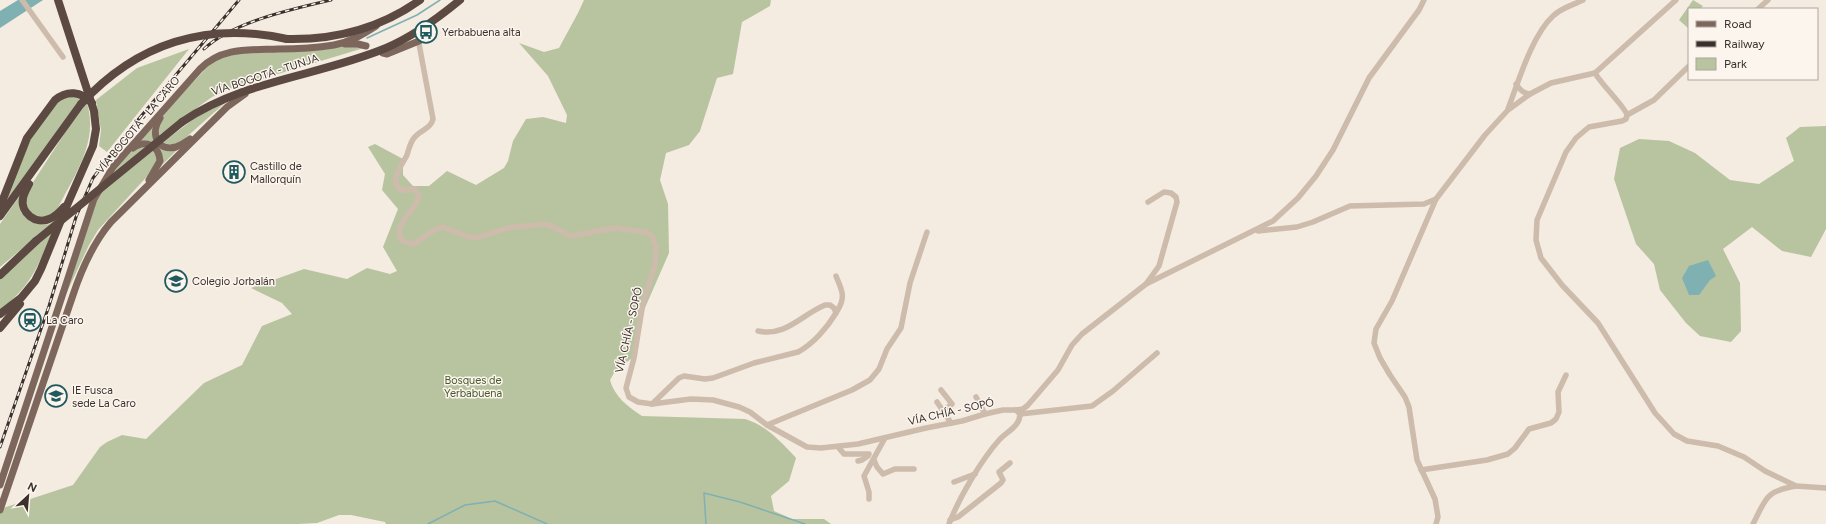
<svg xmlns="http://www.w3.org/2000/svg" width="1826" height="524" viewBox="0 0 1826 524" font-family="Figtree,sans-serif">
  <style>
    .green { fill: #b8c4a0 }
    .water { fill: #7fb0b2 }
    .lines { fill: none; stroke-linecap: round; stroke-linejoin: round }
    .stream { stroke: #7fb0b2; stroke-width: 1.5 }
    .minor { stroke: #cdbbac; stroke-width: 5.5 }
    .major { stroke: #7d675c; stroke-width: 7 }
    .highway { stroke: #5c4a42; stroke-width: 8 }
    .rail-casing { stroke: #3b302b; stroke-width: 3 }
    .rail { stroke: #fbf5ee; stroke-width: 1.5; stroke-dasharray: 4.5; stroke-linecap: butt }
    .highway-bridge { stroke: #5c4a42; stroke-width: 8 }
    .labels { text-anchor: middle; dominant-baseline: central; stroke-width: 3; stroke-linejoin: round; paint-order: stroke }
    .poi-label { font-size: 11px; fill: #3b302b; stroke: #fbf5ee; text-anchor: start }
    .street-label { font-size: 11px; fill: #3b302b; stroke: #fbf5ee }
    .park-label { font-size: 11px; fill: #4a5a2e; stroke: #fbf5ee }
  </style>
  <rect width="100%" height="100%" fill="#f4ebe1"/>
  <g class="green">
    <path d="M584 0H771L770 6 742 22 733 74 717 78 700 131 689 145 666 153 660 180 668 204 669 253 637 326 633 357 614 373 610 380C614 396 628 407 642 416L745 419C766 425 782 443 796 458L789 481 771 496 774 511 792 519H824L831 524H386L385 522 351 515H339L317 523 298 524H0V509L73 485 100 447 107 442 122 435 146 439 204 383 242 365 262 326 292 314 282 303 251 288 304 269 347 279 367 268 390 274 397 271 383 247 398 209 382 190 385 174 368 147 375 144 403 159V175L413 186H429L447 171 476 185 504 168 508 161 513 141 526 119 543 117 566 123 567 115 548 76 519 43 544 52 559 48 578 13Z"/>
    <path d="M1693 0 1703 6 1700 9H1689L1688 28 1679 20Z"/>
    <path d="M354 46 367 47 232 88 212 97 158 136 160 120 168 109 213 61 233 54Z"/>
    <path d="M189 49 107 152 99 146 101 130 96 100 137 68Z"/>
    <path d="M65 96 84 98 4 209 30 140 57 101Z"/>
    <path d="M226 102 182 141C174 145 170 146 163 142L202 113Z"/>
    <path d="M87 103C99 143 74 175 57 210L53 215 40 218 28 211 25 197 26 193 70 125Z"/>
    <path d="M152 126 154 141 180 147 159 168 154 143 144 140 138 142Z"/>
    <path d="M1826 126V229L1811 257 1782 251 1752 227 1723 249 1740 283 1741 331 1731 342 1700 336 1686 323 1660 290 1654 264 1636 244 1614 179 1620 148 1639 139 1669 141 1695 153 1730 180 1759 184 1794 161 1786 138 1800 127Z"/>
    <path d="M149 146 157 157V163L152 171 98 230 89 245 66 294 98 197 118 165 134 149Z"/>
    <path d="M23 191C21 195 19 200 19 203 18 217 38 228 49 224 53 222 56 218 59 216 41 256 37 282 0 310V279L34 248 30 242 0 267V224Z"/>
  </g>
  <g class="water">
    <path d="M18 0H43L0 28V11Z"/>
    <path d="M1708 260 1716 276 1710 280 1699 295H1689L1682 278 1689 266Z"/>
  </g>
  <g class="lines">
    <g class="stream">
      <path d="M367 38 417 15 440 0"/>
      <path d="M428 524 465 505 495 501 547 524"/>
      <path d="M706 524 704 493 740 502 805 524"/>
    </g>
    <g class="minor">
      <path d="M22 0 63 57"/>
      <path d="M1758 9 1768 0"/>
      <path d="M417 33 433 119C431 129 420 130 414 138 410 143 409 149 407 155 403 163 389 181 400 189 404 192 410 189 415 189L419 196C417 210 389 227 403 241L414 244 434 230 443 227 466 236 475 238 508 228 543 224 551 226 571 236 614 228 645 232 650 234 653 238 656 247 655 265 643 303 634 358 626 388 629 397 638 402 652 404 691 399 713 400 739 407 750 412 767 425 807 447 821 448 858 444 926 428 962 421 985 414 1003 410H1016L1020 414C1020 426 1008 431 1000 439 981 460 959 498 949 524"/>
      <path d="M1595 73C1601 84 1626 108 1627 115L1626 119 1622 121 1589 127 1576 138 1566 152 1537 220 1536 240 1541 258 1562 285 1598 323 1655 413 1674 434 1687 441 1718 446 1744 457 1765 471 1796 486 1826 488"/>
      <path d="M1516 84C1520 90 1523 93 1530 94"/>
      <path d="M1508 109C1518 83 1532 35 1553 16 1561 8 1573 5 1583 0"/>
      <path d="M1627 115 1654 100 1689 66"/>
      <path d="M1258 231 1297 227 1313 222 1350 206 1424 204 1436 199"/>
      <path d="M1146 284 1159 266 1177 202 1176 197 1171 193 1164 192 1148 202"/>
      <path d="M836 313C846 298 843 292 836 276"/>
      <path d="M941 390 952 404 943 411"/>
      <path d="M976 397 985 414"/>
      <path d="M937 402 951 423"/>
      <path d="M652 404 679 378 684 376 705 379 713 378 754 363 798 352C813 344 827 328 836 313L834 308 830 305H825C801 315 786 337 758 331"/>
      <path d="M1016 410 1023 409 1028 405 1058 370 1072 345 1082 334 1146 284 1273 221 1298 198 1316 176 1333 150 1369 78 1419 10 1424 0"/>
      <path d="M1020 414 1092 406 1113 391 1157 353"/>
      <path d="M767 425 852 390 870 380 879 369 887 349 901 328 910 283 927 232"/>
      <path d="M838 447 844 454H869L868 456 862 460 858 461"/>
      <path d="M874 460 877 467 883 474 895 469H914"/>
      <path d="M1421 470 1487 460 1508 454 1515 448 1529 429 1551 423 1556 419 1559 412 1558 392 1566 375"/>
      <path d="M954 482 975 474"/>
      <path d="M869 499V492L864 476 885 438"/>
      <path d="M950 520 958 517 1001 483 1003 480 999 472 1010 463"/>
      <path d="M1436 524 1438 517 1435 499 1417 460 1409 407 1405 397 1390 375 1380 358 1374 343 1376 329 1392 301 1436 199 1485 135 1508 110 1530 94 1551 83 1595 73 1676 0"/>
      <path d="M1753 524C1766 499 1765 491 1796 486"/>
    </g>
    <g class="major">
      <path d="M345 44H358L366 46"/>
      <path d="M383 53 387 54 419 41"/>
      <path d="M160 118C150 133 157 152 176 147 181 145 186 142 190 139"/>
      <path d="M133 148C145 139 159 145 160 161L149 180"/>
      <path d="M0 485 94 199 113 167 200 69C221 47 250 50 278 49 297 49 316 48 334 45 350 42 362 35 376 26"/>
      <path d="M0 510 73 295C82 268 93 243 111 222L227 107 245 94"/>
    </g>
    <g class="highway">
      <path d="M287 39C335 40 381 28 420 0"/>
      <path d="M182 122C243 80 319 76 386 48 414 36 437 19 460 0"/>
      <path d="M29 184C27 188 24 193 23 198 20 213 36 225 49 219 55 217 60 212 64 207"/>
      <path d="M0 207 27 138 55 100C67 90 81 91 92 103"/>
      <path d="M0 216 81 104"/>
      <path d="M0 275 36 241"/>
      <path d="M0 314 21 298 35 281 41 269 68 203 93 146 96 129 94 111 58 0"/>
      <path d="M0 328 20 304"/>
    </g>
    <g class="rail-casing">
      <g id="rail">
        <path d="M204 49C233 22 292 9 331 0"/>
        <path d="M0 447 49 306 76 217 93 178 137 121 239 0"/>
      </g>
    </g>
    <use href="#rail" class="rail"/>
    <g class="highway-bridge">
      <path d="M81 104C137 43 207 21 287 39"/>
      <path d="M36 241 182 122"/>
    </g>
  </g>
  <defs>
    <g id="bus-ring" transform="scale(1.15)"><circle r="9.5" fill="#fbf5ee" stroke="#1f5a5e" stroke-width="1.5"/><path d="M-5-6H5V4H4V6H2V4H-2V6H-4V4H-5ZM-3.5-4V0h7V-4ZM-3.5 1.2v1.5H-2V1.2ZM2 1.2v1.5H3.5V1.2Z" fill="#1f5a5e"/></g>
    <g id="building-ring" transform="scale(1.15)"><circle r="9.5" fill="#fbf5ee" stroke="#1f5a5e" stroke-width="1.5"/><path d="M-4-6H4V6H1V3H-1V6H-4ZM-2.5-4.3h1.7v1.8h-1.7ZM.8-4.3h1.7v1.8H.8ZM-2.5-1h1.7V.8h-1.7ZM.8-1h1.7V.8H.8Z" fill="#1f5a5e"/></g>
    <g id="school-ring" transform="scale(1.15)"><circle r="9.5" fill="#fbf5ee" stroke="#1f5a5e" stroke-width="1.5"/><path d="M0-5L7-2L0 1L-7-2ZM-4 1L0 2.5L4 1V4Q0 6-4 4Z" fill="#1f5a5e"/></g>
    <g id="station-ring" transform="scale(1.15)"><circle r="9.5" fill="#fbf5ee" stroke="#1f5a5e" stroke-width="1.5"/><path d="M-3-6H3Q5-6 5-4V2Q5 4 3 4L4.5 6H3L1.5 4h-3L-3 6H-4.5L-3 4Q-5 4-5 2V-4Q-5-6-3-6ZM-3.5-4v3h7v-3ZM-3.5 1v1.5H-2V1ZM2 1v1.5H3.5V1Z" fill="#1f5a5e"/></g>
  </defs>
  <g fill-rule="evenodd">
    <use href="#bus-ring" x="426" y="32"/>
    <use href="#building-ring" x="234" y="172"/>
    <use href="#school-ring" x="176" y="281"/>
    <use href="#station-ring" x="30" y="320"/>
    <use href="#school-ring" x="56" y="396"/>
  </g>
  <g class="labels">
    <g class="poi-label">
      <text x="442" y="32">Yerbabuena alta</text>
      <text x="250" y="166">Castillo de<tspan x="250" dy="13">Mallorquín</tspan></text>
      <text x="192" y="281">Colegio Jorbalán</text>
      <text x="46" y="320">La Caro</text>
      <text x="72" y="390">IE Fusca<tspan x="72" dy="13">sede La Caro</tspan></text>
    </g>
    <g class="street-label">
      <text transform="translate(265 75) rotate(-18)">VÍA BOGOTÁ - TUNJA</text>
      <text transform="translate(138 125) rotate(-50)">VÍA BOGOTÁ - LA CARO</text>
      <text transform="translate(629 330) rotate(-77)">VÍA CHÍA - SOPÓ</text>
      <text transform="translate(951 412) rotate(-13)">VÍA CHÍA - SOPÓ</text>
    </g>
    <g class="park-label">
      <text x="473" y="380">Bosques de<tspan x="473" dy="13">Yerbabuena</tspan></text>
    </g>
  </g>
  <rect x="1688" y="8" width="130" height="72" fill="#fbf5ee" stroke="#aea6a0"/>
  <rect x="1696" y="21" width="20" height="6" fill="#7d675c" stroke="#aea6a0"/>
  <text x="1724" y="28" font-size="12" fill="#3b302b">Road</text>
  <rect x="1696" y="41" width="20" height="6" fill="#3b302b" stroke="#aea6a0"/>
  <text x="1724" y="48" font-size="12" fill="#3b302b">Railway</text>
  <rect x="1696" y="58" width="20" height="12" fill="#b8c4a0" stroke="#aea6a0"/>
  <text x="1724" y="68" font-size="12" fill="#3b302b">Park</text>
  <g transform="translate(28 496) rotate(26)" stroke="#fbf5ee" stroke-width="3" paint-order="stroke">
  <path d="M0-3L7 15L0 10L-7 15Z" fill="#3b302b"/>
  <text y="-6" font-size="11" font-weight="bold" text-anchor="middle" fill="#3b302b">N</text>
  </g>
</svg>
